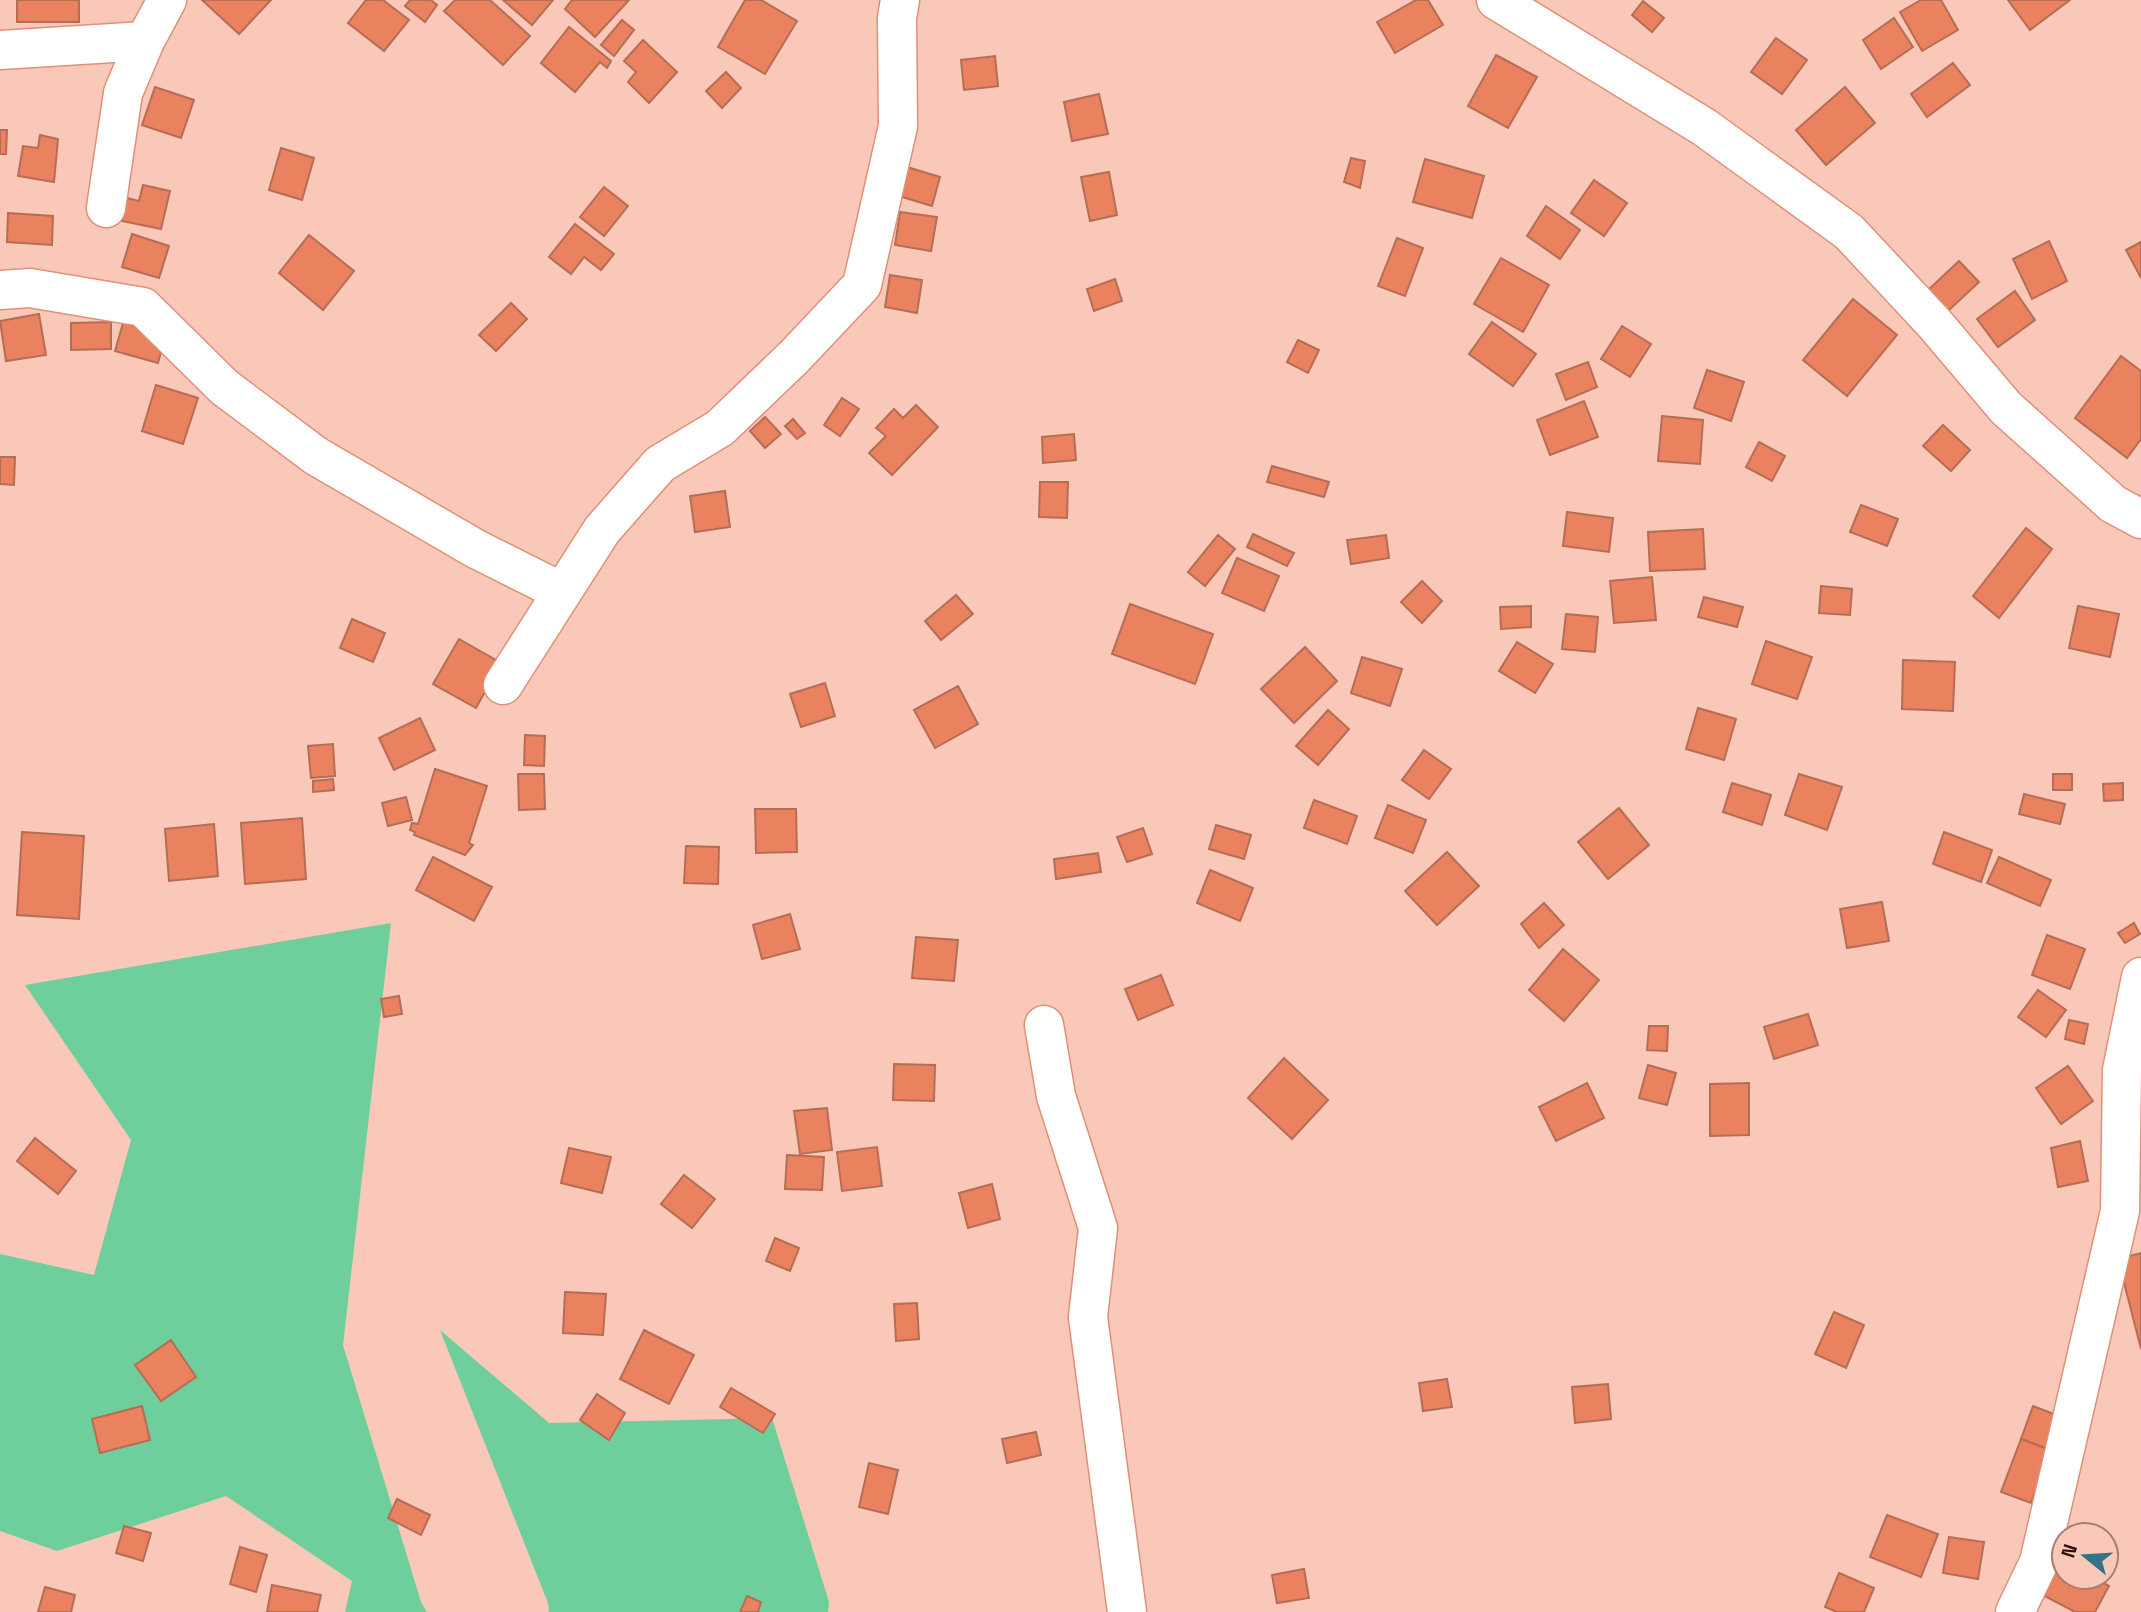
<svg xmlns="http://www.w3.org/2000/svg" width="2141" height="1612" viewBox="0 0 2141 1612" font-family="'Space Grotesk',sans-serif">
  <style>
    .green { fill: #6ecf9c }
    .building { fill: #ea8260; stroke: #b66d55; stroke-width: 2 }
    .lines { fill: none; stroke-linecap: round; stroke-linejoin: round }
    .minor-casing { stroke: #de9178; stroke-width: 41 }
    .minor { stroke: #fff; stroke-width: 38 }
  </style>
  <rect width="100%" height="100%" fill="#f9c8b8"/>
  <g class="green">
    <path d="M391 923 343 1345 421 1602 427 1612H345L352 1581 226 1496 57 1551 0 1531V1254L94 1275 131 1140 25 985Z"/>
    <path d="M440 1330 549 1423 772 1418 829 1602 828 1612H549L548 1603Z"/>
  </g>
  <g class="building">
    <rect x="17" y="0" width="62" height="22"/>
    <path d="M202 0H271L239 34Z"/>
    <path d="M366 0H383L409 20 384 51 348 23Z"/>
    <path d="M410 0H431L437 5 425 22 405 6Z"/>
    <path d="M455 0H490L530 36 503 65 444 11Z"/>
    <path d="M503 0H553L532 25Z"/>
    <path d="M572 0H629L595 37 565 9Z"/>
    <path d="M745 0H761L797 21 765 74 718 47Z"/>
    <path d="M1416 0H1428L1443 25 1395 53 1377 22Z"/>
    <path d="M1921 0H1941L1958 30 1922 51 1900 12Z"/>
    <path d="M2008 0H2070L2030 30Z"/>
    <path d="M1643 1 1664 18 1652 32 1632 15Z"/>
    <path d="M1894 18 1913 47 1881 69 1863 40Z"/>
    <path d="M622 20 634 30 614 56 601 45Z"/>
    <path d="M569 27 611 61 607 68 600 62 575 92 541 63Z"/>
    <path d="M1776 38 1807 60 1782 94 1751 72Z"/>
    <path d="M643 40 677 72 649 103 628 82 636 72 624 61Z"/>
    <path d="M1496 55 1537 77 1508 128 1468 106Z"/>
    <path d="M995 56 998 86 964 90 961 60Z"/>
    <path d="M1953 63 1970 85 1927 117 1911 94Z"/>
    <path d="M726 72 741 88 722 108 706 91Z"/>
    <path d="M155 87 194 100 181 138 142 125Z"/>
    <path d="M1845 87 1875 123 1826 165 1796 130Z"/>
    <path d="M1099 94 1108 134 1072 141 1064 102Z"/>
    <path d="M0 130H7L6 154H0Z"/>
    <path d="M40 135 58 139 54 182 18 176 23 146 38 148Z"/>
    <path d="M281 148 314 158 302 200 269 190Z"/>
    <path d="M1351 158 1365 161 1360 188 1344 182Z"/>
    <path d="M1425 159 1484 176 1472 218 1413 202Z"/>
    <path d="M907 167 940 177 932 206 899 196Z"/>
    <path d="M1109 172 1117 215 1090 221 1081 177Z"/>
    <path d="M1594 180 1627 203 1604 236 1571 213Z"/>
    <path d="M143 185 170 191 161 229 122 221 127 198 139 201Z"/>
    <path d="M604 187 628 206 604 236 580 217Z"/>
    <path d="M1546 206 1580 230 1560 259 1527 236Z"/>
    <path d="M900 212 937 217 931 251 895 245Z"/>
    <path d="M8 213 53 216 52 245 7 242Z"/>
    <path d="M575 224 614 254 601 270 584 257 571 274 549 257Z"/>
    <path d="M132 234 169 246 159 278 122 267Z"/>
    <path d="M309 235 354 271 323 310 279 273Z"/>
    <path d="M1397 238 1423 248 1405 296 1378 286Z"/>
    <path d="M2049 241 2067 281 2032 299 2013 259Z"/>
    <path d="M2141 242V278L2126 250Z"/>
    <path d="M1501 258 1549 285 1523 332 1474 304Z"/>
    <path d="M1959 261 1979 282 1947 312 1910 307Z"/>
    <path d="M890 275 922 280 917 313 885 307Z"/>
    <path d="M1115 279 1122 301 1094 311 1087 289Z"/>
    <path d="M2015 291 2035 320 1998 347 1977 319Z"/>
    <path d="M1853 299 1897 335 1847 396 1803 360Z"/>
    <path d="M511 303 527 319 496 351 479 335Z"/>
    <path d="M39 314 46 355 6 361 0 321Z"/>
    <path d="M111 322V349L71 350V323Z"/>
    <path d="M1492 322 1536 354 1513 386 1469 354Z"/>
    <path d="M123 323 166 334 158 363 115 351Z"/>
    <path d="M1622 326 1651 344 1630 377 1601 359Z"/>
    <path d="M1298 340 1319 350 1308 373 1287 362Z"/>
    <path d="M2121 356 2141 371V439L2127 458 2075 418Z"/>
    <path d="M1588 362 1597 387 1566 400 1556 374Z"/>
    <path d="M1707 370 1744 382 1731 421 1694 408Z"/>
    <path d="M156 385 198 398 183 444 142 431Z"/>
    <path d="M842 398 859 409 840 436 824 425Z"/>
    <path d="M1584 401 1598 437 1550 455 1537 420Z"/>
    <path d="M916 405 938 427 892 475 869 453 886 436 876 428 894 409 903 418Z"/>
    <path d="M1662 416 1703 420 1700 464 1658 461Z"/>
    <path d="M765 417 781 434 765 448 750 431Z"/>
    <path d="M793 419 805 433 797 439 785 426Z"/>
    <path d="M1943 425 1970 450 1951 471 1923 446Z"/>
    <path d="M1074 434 1076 460 1043 463 1042 437Z"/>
    <path d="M1759 442 1785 456 1772 481 1746 467Z"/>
    <path d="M0 457H15L14 485 0 484Z"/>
    <path d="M1272 466 1329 482 1324 497 1267 482Z"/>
    <path d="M1040 482H1068L1067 518 1039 517Z"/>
    <path d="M725 491 730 527 695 532 690 496Z"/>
    <path d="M1861 505 1898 519 1887 546 1850 532Z"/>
    <path d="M1567 512 1613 518 1609 552 1563 546Z"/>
    <path d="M2026 528 2052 549 1999 618 1973 596Z"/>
    <path d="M1703 529 1705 569 1650 571 1648 532Z"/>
    <path d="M1253 534 1294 553 1287 566 1247 547Z"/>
    <path d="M1218 535 1235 549 1205 586 1188 572Z"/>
    <path d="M1386 535 1389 558 1351 564 1347 540Z"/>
    <path d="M1237 558 1279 576 1264 611 1222 593Z"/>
    <path d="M1652 577 1656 620 1614 623 1610 581Z"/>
    <path d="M1422 581 1442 601 1422 623 1401 602Z"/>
    <path d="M1821 586 1852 589 1850 615 1819 613Z"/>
    <path d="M956 595 973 614 941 640 925 621Z"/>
    <path d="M1704 597 1743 607 1737 627 1698 617Z"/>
    <path d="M1130 604 1213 634 1195 684 1112 654Z"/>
    <path d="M1531 606V627L1501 629 1500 607Z"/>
    <path d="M2078 606 2119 614 2110 657 2069 648Z"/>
    <path d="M1566 614 1598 617 1595 652 1562 649Z"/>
    <path d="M352 619 385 633 373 662 340 648Z"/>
    <path d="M459 639 501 663 476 708 433 684Z"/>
    <path d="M1766 641 1812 657 1797 699 1752 684Z"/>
    <path d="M1517 642 1553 664 1535 693 1499 671Z"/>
    <path d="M1305 647 1337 681 1294 723 1261 689Z"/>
    <path d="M1362 657 1402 669 1390 706 1351 693Z"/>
    <path d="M1903 660 1955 662 1953 711 1902 709Z"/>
    <path d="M825 683 835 716 801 727 790 694Z"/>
    <path d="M958 686 978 724 935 748 914 710Z"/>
    <path d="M1698 708 1736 719 1724 760 1686 749Z"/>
    <path d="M1328 710 1349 729 1318 765 1296 746Z"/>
    <path d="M420 718 435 750 394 770 379 738Z"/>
    <path d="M525 735 545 736 544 766 524 765Z"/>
    <path d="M333 744 335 776 311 778 308 746Z"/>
    <path d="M1424 750 1451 769 1429 799 1402 780Z"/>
    <path d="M435 769 487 786 469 843 473 845 465 855 414 835 415 832 410 830 412 823 418 824Z"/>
    <path d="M518 774H544L545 809 519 810Z"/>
    <path d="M1799 774 1842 787 1827 830 1785 815Z"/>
    <rect x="2053" y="774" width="19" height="16"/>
    <path d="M333 779 334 790 313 792V781Z"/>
    <path d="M1732 783 1771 795 1762 825 1723 812Z"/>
    <path d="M2123 783V800L2104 801 2103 784Z"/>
    <path d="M2024 794 2065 804 2060 824 2019 814Z"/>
    <path d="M406 797 412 820 388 826 382 803Z"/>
    <path d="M1314 800 1357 816 1347 844 1304 828Z"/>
    <path d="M1388 805 1426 820 1413 853 1375 838Z"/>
    <path d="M1619 808 1649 845 1608 879 1578 842Z"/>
    <path d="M755 809H796L797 852 756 853Z"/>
    <path d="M302 818 306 879 245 884 241 823Z"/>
    <path d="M214 824 218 876 169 881 165 829Z"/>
    <path d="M1216 825 1251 835 1244 859 1209 849Z"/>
    <path d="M1143 828 1152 854 1127 862 1117 837Z"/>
    <path d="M22 832 84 836 79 919 17 915Z"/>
    <path d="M1944 832 1992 850 1981 882 1933 864Z"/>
    <path d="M686 846 719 847 718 884 684 883Z"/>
    <path d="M1447 852 1479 886 1437 925 1405 891Z"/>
    <path d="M1098 853 1101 872 1056 879 1054 859Z"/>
    <path d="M433 857 492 887 474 921 416 890Z"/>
    <path d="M1999 857 2051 880 2040 906 1987 883Z"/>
    <path d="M1210 870 1253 888 1240 921 1197 903Z"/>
    <path d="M1882 902 1889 941 1847 948 1840 909Z"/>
    <path d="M1544 903 1564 925 1539 948 1521 924Z"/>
    <path d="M790 914 800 949 762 959 753 925Z"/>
    <path d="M2134 923 2140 934 2125 943 2118 933Z"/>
    <path d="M2047 935 2085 949 2070 989 2032 975Z"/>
    <path d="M916 937 958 940 954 981 912 978Z"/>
    <path d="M1563 949 1599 980 1564 1021 1529 990Z"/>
    <path d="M1161 975 1173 1005 1138 1020 1125 989Z"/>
    <path d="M2038 990 2066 1010 2046 1037 2018 1017Z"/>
    <path d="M399 996 402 1014 384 1017 381 999Z"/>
    <path d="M1808 1014 1818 1045 1774 1059 1764 1027Z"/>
    <path d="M2069 1020 2088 1024 2084 1044 2065 1039Z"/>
    <path d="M1649 1026H1668L1667 1051 1647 1050Z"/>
    <path d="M1284 1058 1328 1100 1292 1139 1248 1098Z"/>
    <path d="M894 1064 935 1065 934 1101 893 1100Z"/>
    <path d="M1648 1065 1676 1073 1667 1105 1639 1098Z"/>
    <path d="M2068 1066 2093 1101 2061 1124 2036 1088Z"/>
    <path d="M1587 1083 1604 1118 1556 1141 1539 1107Z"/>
    <path d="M1749 1083V1135L1710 1136V1084Z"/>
    <path d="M827 1108 832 1150 800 1154 794 1111Z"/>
    <path d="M35 1138 76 1171 58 1194 17 1161Z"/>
    <path d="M2080 1141 2088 1181 2058 1187 2051 1148Z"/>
    <path d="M877 1147 882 1186 842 1191 837 1152Z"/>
    <path d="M569 1148 611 1157 602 1193 561 1183Z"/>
    <path d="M787 1155 824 1157 822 1190 785 1189Z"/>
    <path d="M684 1175 715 1199 692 1228 661 1204Z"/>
    <path d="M992 1184 1000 1219 968 1228 959 1193Z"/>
    <path d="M775 1238 799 1248 790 1271 766 1261Z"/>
    <path d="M2141 1253V1349L2118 1259Z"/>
    <path d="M565 1292 606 1294 603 1335 563 1333Z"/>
    <path d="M917 1303 919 1339 896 1341 894 1304Z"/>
    <path d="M1834 1312 1864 1325 1846 1368 1815 1354Z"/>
    <path d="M644 1330 694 1355 669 1404 620 1379Z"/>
    <path d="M171 1340 196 1377 161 1401 135 1365Z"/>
    <path d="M1447 1379 1452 1407 1423 1411 1419 1383Z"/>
    <path d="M1608 1384 1611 1419 1575 1423 1572 1387Z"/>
    <path d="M731 1388 775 1414 763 1433 720 1407Z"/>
    <path d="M597 1394 625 1413 609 1440 580 1420Z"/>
    <path d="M142 1406 150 1440 100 1453 92 1419Z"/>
    <path d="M2033 1406 2062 1417 2050 1450 2021 1439Z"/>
    <path d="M1036 1432 1041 1455 1007 1463 1002 1439Z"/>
    <path d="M2021 1439 2050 1450 2031 1503 2001 1492Z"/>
    <path d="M869 1463 898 1470 888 1514 859 1507Z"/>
    <path d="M397 1499 430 1515 421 1535 388 1518Z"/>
    <path d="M1887 1515 1938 1534 1921 1577 1870 1557Z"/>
    <path d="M124 1526 151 1533 143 1561 116 1553Z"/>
    <path d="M1949 1537 1984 1542 1978 1579 1943 1573Z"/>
    <path d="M240 1547 267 1555 256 1592 230 1584Z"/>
    <path d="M2059 1560 2064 1563V1577H2092L2109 1586 2095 1612H2075L2041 1594Z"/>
    <path d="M1304 1569 1309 1598 1277 1603 1272 1575Z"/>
    <path d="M1839 1573 1874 1588 1864 1612H1837L1825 1607Z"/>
    <path d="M272 1585 321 1595 317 1612H267Z"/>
    <path d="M45 1587 75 1595 71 1612H38Z"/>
    <path d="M747 1596 761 1602 758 1612H740Z"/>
  </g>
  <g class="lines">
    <g class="minor-casing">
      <g id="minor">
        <path d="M1496 0 1704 127 1849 232 1934 323 2006 408 2113 504 2141 519"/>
        <path d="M0 50 145 41"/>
        <path d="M106 208 123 93 145 41 167 0"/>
        <path d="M0 290 30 288 143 307 224 387 316 456 476 549 560 591"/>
        <path d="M503 685 602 530 660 464 720 428 794 357 862 285 898 126 897 18 900 0"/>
        <path d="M1044 1025 1056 1096 1098 1228 1088 1317 1127 1612"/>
        <path d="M2015 1612 2039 1562 2120 1211 2122 1070 2141 977"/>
      </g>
    </g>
    <use href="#minor" class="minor"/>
  </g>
  <g transform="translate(2085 1556) rotate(288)"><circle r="33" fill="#f9c8b8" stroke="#a77e71" stroke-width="2"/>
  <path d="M0-5L12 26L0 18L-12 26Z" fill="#327486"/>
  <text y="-10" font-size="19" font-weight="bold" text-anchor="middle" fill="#2c0f06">N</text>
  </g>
</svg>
